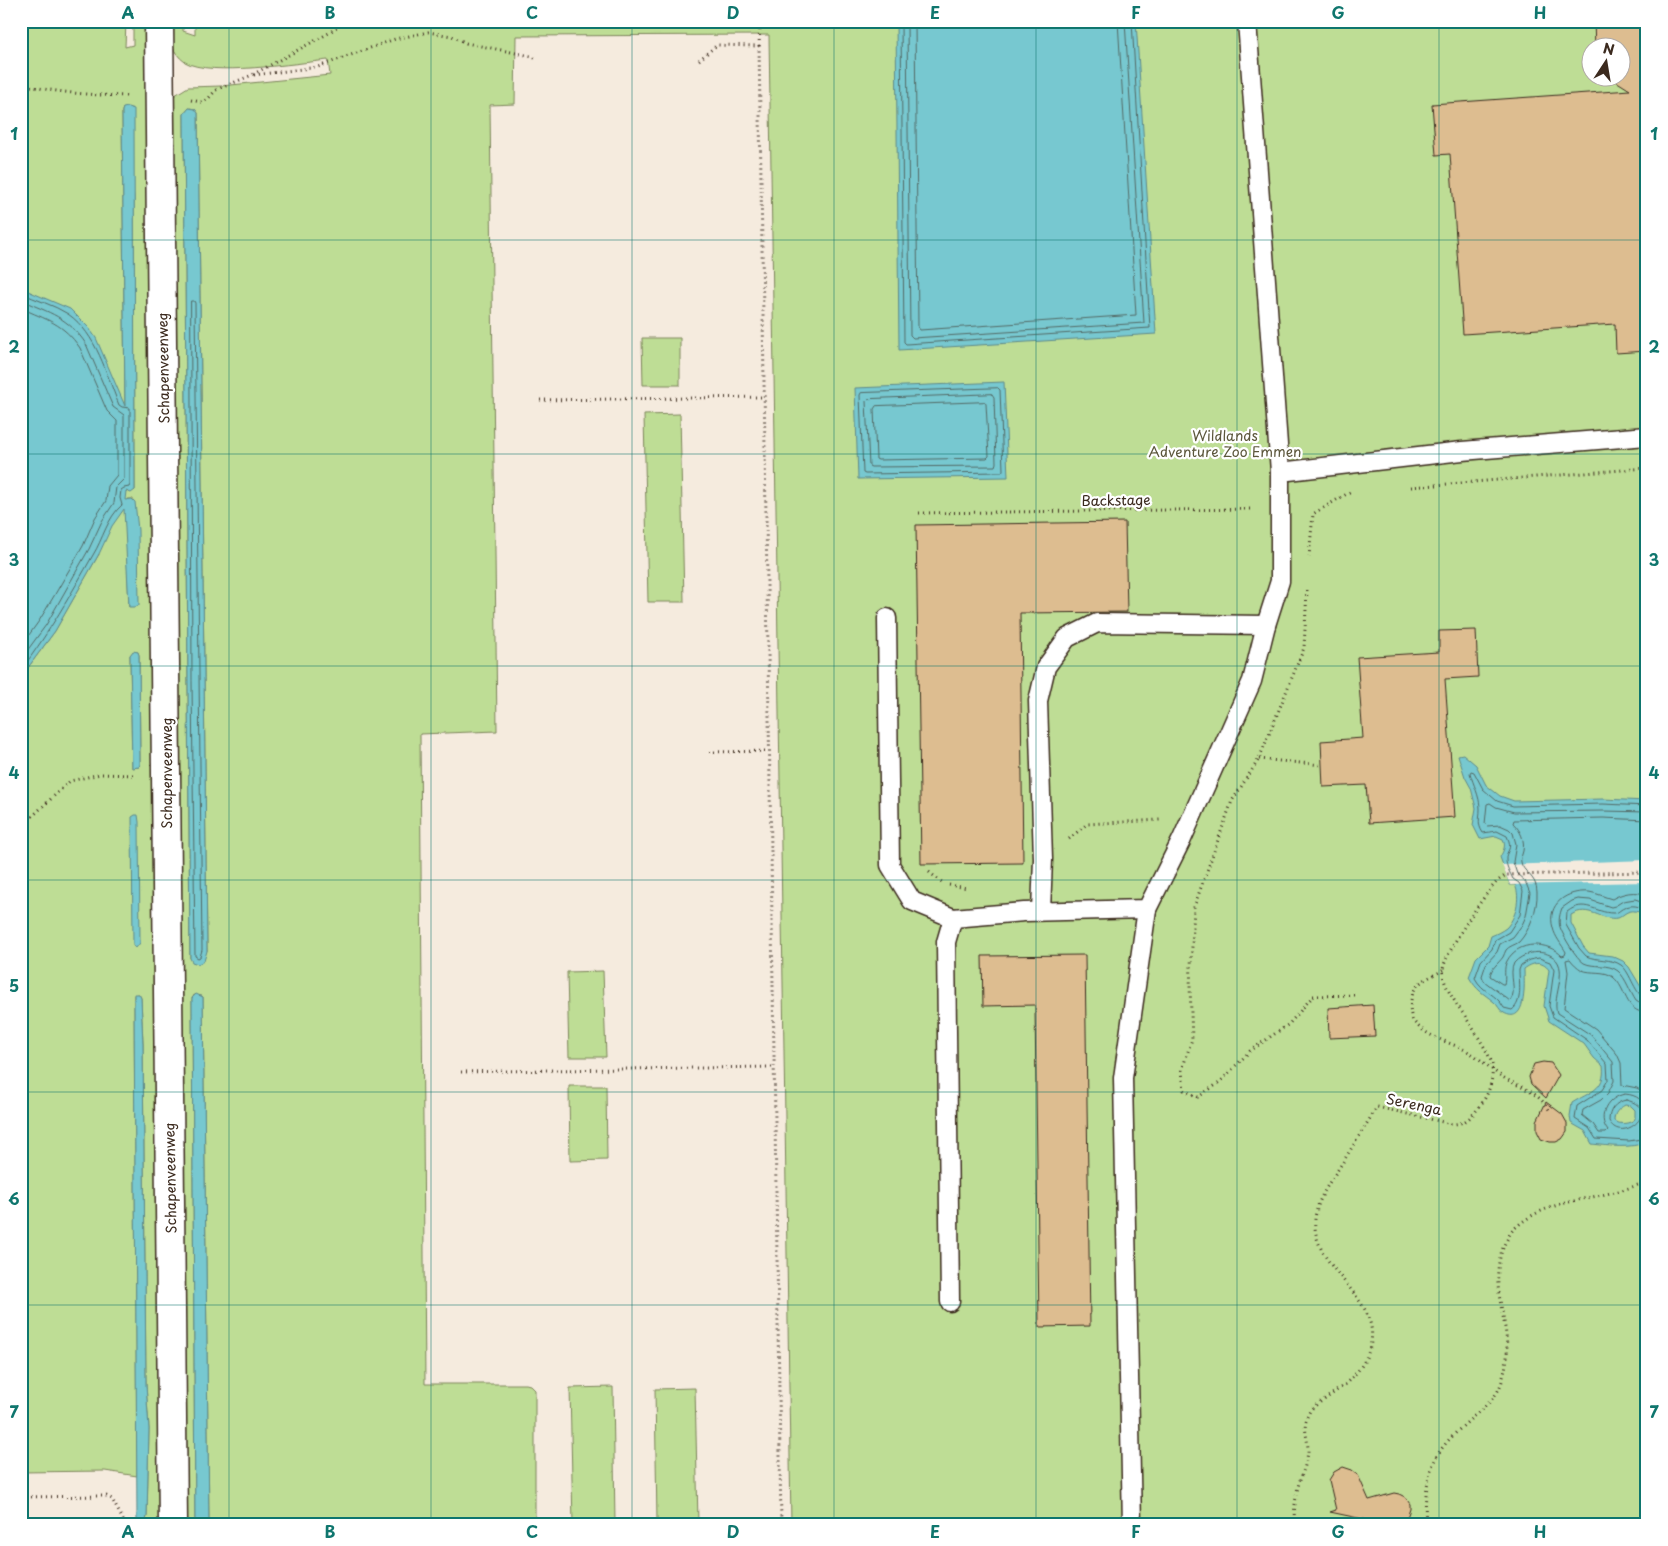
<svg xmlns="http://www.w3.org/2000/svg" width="1668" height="1546" viewBox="0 0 1668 1546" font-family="'Playpen Sans',sans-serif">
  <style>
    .green { fill: #bedd95; stroke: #7c845a; fill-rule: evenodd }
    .water { fill: #77c8d0; stroke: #5f8989; fill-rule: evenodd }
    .pier { fill: #f5ebde }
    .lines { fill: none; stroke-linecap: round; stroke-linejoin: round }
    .shore { stroke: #536965; stroke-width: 1 }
    .building { fill: #ddbd90; stroke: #3b2a1e }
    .lane-casing { stroke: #3b2a1e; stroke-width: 21 }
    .street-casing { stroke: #3b2a1e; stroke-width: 31 }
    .path { stroke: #3b2a1e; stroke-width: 3; stroke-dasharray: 1 4; stroke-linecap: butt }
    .lane { stroke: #fff; stroke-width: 18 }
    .street { stroke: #fff; stroke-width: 28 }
    .grid { fill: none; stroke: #0f766e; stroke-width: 1; stroke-opacity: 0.55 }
    .labels { text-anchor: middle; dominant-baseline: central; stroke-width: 4.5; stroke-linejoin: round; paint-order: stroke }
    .street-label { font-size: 14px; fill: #3b2a1e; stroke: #fff }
    .park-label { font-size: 14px; fill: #5c573c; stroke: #fff }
    .neatline { fill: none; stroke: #0f766e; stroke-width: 2 }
    .grid-label { font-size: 16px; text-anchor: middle; font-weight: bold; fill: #0f766e }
  </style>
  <rect width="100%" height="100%" fill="#f5ebde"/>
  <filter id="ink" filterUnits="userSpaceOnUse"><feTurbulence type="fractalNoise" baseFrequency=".02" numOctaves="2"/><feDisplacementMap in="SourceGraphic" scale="10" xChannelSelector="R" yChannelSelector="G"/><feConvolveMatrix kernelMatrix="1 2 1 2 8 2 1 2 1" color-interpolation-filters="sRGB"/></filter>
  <g filter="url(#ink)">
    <g class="green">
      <path d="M21 21H126L125 47 133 45V21H149L164 1525H137V1521L142 1522 146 1521 147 1516 149 1429 146 1385 143 1044 141 998 139 994 134 995 137 1476 105 1471 21 1472V677L55 631 99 554 21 673ZM123 108 134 197 135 490 134 491 125 408 122 111ZM128 499H133L129 607 125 509ZM133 652H138L139 655 140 764 139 767 132 768 130 655Z"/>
      <path d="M167 21H183V31L195 35V21H1647V1525H791L769 35 516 36 515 104 490 105 497 731 420 734 425 1384H526L530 1385 535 1390V1525H209L203 997 202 996 194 995 192 999 195 1525H181L171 101 175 95 188 87 221 86 330 75 328 60C298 63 209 77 185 62 172 53 167 36 167 21ZM1590 48H1620V78H1590ZM189 108 195 109 198 113 207 951 190 958 184 114Z"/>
      <path d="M642 338H680V385H643Z"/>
      <path d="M680 414 684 602H648L644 415Z"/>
      <path d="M603 971 606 1057H569L567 972Z"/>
      <path d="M569 1086H606L607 1160 570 1161Z"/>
      <path d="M613 1387 615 1524 573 1525 570 1388Z"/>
      <path d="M695 1388 698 1523H657L655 1389Z"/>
    </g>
    <g class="water">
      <path d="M896 21H1136L1156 334 899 350Z"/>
      <path d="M128 107 134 109V113L135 490 131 493 126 491 125 500 132 499 135 502 138 530 139 605 135 607H129L124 509 112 526 99 554 55 631 21 677V288L70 309 89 328 96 338 125 406 122 111 123 108Z"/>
      <path d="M189 108 195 109 198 113 207 951 204 961 198 964 192 962 190 958 184 114Z"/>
      <path d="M1004 382 1008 477 858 479 855 388Z"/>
      <path d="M133 651 138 652 139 655 140 764 139 767 132 768 130 655Z"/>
      <path d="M1463 754 1476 765 1486 785 1500 796 1514 801 1603 799 1647 801V915C1639 912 1632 908 1624 914 1621 916 1621 917 1618 918 1600 921 1589 904 1571 915V923L1583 946 1589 953 1612 956 1623 961 1629 967 1647 997V1142C1630 1149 1610 1146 1592 1144L1585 1131 1571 1123 1570 1116 1572 1103C1589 1092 1606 1090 1603 1066L1594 1058 1584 1044 1549 1021 1544 1006 1549 970C1542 960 1532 963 1524 969 1524 980 1528 1026 1504 1013 1499 1010 1498 1005 1494 1002 1482 992 1477 991 1469 977L1476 958 1488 946 1491 936C1496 934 1502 931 1506 928 1516 918 1521 897 1515 885H1510L1500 857C1504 850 1506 846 1503 839L1496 836 1480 839 1473 825 1476 808 1471 788 1465 777 1458 755ZM1625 1105 1631 1106 1635 1110V1119C1630 1124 1620 1125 1614 1121 1614 1113 1618 1109 1625 1105Z"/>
      <path d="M135 815H138L139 822 140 943 136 948 133 946 132 817Z"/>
      <path d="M134 994H139L141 998 143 1044 146 1385 149 1429 147 1516 146 1521 142 1522 137 1521Z"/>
      <path d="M196 994 203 997 209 1525H195L192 998Z"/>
    </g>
    <path class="pier" d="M1647 860V882L1510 885 1502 865Z"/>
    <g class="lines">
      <g class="shore">
        <path d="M901 21 904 342 906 344 1150 328 1132 21"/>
        <path d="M907 21 910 335 913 338 1144 323 1125 21"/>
        <path d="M915 21 918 327 920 330 1136 315 1118 21"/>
        <path d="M21 293C36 300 54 305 68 314 97 334 106 374 119 405L122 407 130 408V485L129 487 124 488 121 490 120 498 122 505C107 518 103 539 93 555 71 594 49 633 21 670"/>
        <path d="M21 300C50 313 68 317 86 344L113 407 124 415V479L116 487 114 503 102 521 89 549 46 625 21 659"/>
        <path d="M191 301H194L195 303 202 950 200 957 198 958 195 956 192 681Z"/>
        <path d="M21 308C47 320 63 323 80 348L107 411 117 421V475L108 486 106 501 95 518 83 546 54 596 39 621 21 646"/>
        <path d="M998 388 1000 390 1003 470 1002 472 865 474 863 473 860 395 861 393Z"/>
        <path d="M992 394 994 397 996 463 995 466 871 467 869 466 866 401 868 399Z"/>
        <path d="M985 402 986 404 989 456 987 458 878 460 876 459 874 409 876 406Z"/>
        <path d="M1647 806 1603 804 1513 806 1497 801 1483 789 1474 772 1471 771 1470 773C1473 784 1480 796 1480 809 1480 819 1477 824 1483 833L1497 831 1507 836C1514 851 1505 850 1506 860 1506 866 1510 873 1513 879L1519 883 1523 891 1520 915 1509 932 1495 940 1492 949 1481 961 1475 978C1483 993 1496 993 1504 1008L1512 1010C1523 1002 1519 982 1519 970L1521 965 1529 960 1539 958 1550 962 1554 970 1549 1006 1553 1017 1587 1040 1607 1064 1608 1080 1602 1090 1577 1106 1575 1119 1589 1128 1596 1139 1629 1141 1647 1138"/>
        <path d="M1647 812 1603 811 1514 812 1496 807 1490 803 1487 804 1485 824 1487 826 1500 825 1509 829 1513 833 1516 844 1513 862 1517 874 1525 881 1530 893 1526 916 1522 925 1513 937 1500 944 1497 952 1486 964 1482 976 1484 981 1510 1001C1518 991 1508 974 1514 963 1518 958 1525 955 1531 953 1538 952 1543 952 1550 955 1572 966 1551 996 1557 1013L1591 1035 1613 1062 1614 1081 1608 1093 1601 1100 1583 1110 1582 1115 1593 1124 1599 1133H1606L1608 1131C1596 1116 1608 1097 1625 1094 1637 1095 1644 1100 1647 1112"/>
        <path d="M1647 820 1603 818 1514 820 1513 823C1521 831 1525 840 1523 851 1522 855 1520 859 1521 862 1522 872 1537 876 1537 892 1538 908 1530 930 1519 942 1515 945 1509 946 1506 950 1505 952 1504 955 1503 957 1498 964 1491 968 1490 976L1502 984H1504C1506 977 1503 968 1507 961 1518 940 1548 941 1562 956L1565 955 1566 952C1562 945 1555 937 1553 928 1546 904 1567 890 1589 892 1597 893 1604 897 1612 899 1622 893 1635 890 1647 895"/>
        <path d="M1647 903 1635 899 1623 901 1615 906 1611 907 1590 900 1578 899 1572 901 1562 908C1560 913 1558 921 1560 927 1563 936 1576 958 1584 963 1594 968 1608 963 1618 971 1626 978 1630 992 1636 1001L1641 1004 1647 1005"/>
        <path d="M1647 910C1639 906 1631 904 1624 908 1619 910 1619 913 1613 913 1595 913 1585 898 1567 912L1566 925 1579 948 1586 956C1597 961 1611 958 1621 965 1631 972 1635 997 1647 999"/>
        <path d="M1647 1013C1624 1012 1627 988 1613 977 1605 970 1591 974 1582 970 1577 967 1573 963 1570 959L1566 960 1568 972 1564 1008 1596 1029 1617 1054 1621 1063 1622 1085 1637 1088 1647 1095"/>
        <path d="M1626 1100C1664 1108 1622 1146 1609 1121 1609 1110 1615 1102 1626 1100Z"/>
      </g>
    </g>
    <g class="building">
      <path d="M1594 21H1647V351L1616 353 1615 324 1463 334 1450 154 1436 155 1432 104 1630 90 1611 78H1620V48H1595Z"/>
      <path d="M1125 522 1127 612 1020 613 1023 863 921 864 916 525Z"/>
      <path d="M1476 630 1478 677 1445 679 1455 817 1369 823 1366 785 1323 787 1321 741 1363 738 1357 657 1439 652V631Z"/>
      <path d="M1085 955 1090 1326 1039 1327 1035 1005 983 1006 982 956Z"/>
      <path d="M1373 1005 1375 1036 1329 1038 1328 1008Z"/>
      <path d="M1543 1062 1551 1063 1559 1075 1546 1098 1531 1084 1529 1077 1534 1064Z"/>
      <path d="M1546 1102 1562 1114 1567 1123V1132L1562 1139 1556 1142H1550L1541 1139 1537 1131V1121Z"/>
      <path d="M1343 1467 1352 1470 1358 1475 1369 1500 1394 1493 1399 1494 1405 1497 1410 1504V1509L1406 1520 1399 1525H1391L1330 1512 1336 1510 1329 1480 1334 1472Z"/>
    </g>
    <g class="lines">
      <g class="lane-casing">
        <g id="lane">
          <path d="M1247 21 1280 472"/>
          <path d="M887 618 890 865 912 901 953 918"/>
          <path d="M1041 911 1043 859 1038 701 1046 667 1067 638 1097 623 1266 625 1280 581V472L1462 451 1647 436"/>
          <path d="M950 1302 946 942 953 918 1024 912 1147 909 1182 839 1252 681 1266 625"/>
          <path d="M1132 1525 1123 1078 1147 909"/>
        </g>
      </g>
      <g class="street-casing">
        <path id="street" d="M159 21 173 1525"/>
      </g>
      <g class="path">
        <path d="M759 46 760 21"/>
        <path d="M699 60 717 45 759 46 781 1525"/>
        <path d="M254 75 318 67 395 39 428 32 452 36 466 43 531 56 538 60"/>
        <path d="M21 84C56 93 91 95 127 96"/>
        <path d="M191 100 201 102 207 100 216 90 252 75 329 33 344 21"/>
        <path d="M540 400 764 397"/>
        <path d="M1411 487 1647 468"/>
        <path d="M919 513 1253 509"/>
        <path d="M1309 557 1313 514 1350 492"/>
        <path d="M1307 590 1304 648 1259 759 1232 801 1194 907 1190 986 1192 1039 1182 1070 1184 1090 1198 1097 1219 1083 1250 1051 1289 1024 1313 996 1358 995"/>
        <path d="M709 752 769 751"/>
        <path d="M1259 759 1322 765"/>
        <path d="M21 827 70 781 100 774 134 775"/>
        <path d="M1069 839 1087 824 1160 820 1161 818"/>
        <path d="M929 872 943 883"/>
        <path d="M949 885 967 888"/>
        <path d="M1443 970C1434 976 1421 979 1415 989 1410 997 1408 1014 1414 1022 1426 1037 1450 1042 1467 1051 1480 1058 1489 1068 1501 1076 1520 1088 1537 1090 1550 1111"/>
        <path d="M461 1072 549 1070 774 1067"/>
        <path d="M21 1497 106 1496 112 1499 124 1522 128 1525"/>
        <path d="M1294 1525C1294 1512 1295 1499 1298 1487 1301 1475 1307 1464 1308 1451 1308 1435 1301 1426 1310 1411 1314 1405 1323 1401 1328 1397 1348 1383 1367 1367 1371 1342 1379 1295 1311 1269 1315 1219 1317 1198 1332 1179 1343 1162 1354 1144 1366 1125 1377 1107L1452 1124C1465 1124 1471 1118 1479 1107 1488 1096 1494 1080 1492 1064 1489 1052 1466 1017 1457 1005 1451 995 1442 982 1443 970 1444 954 1482 898 1494 885 1497 881 1502 878 1506 875L1647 872"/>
        <path d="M1426 1525C1424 1501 1426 1472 1440 1451 1449 1438 1462 1427 1474 1416 1485 1407 1498 1396 1502 1381 1505 1370 1508 1359 1507 1348 1506 1310 1488 1281 1505 1243 1508 1239 1509 1234 1513 1230 1543 1200 1587 1201 1625 1189 1633 1187 1640 1184 1647 1182"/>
      </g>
      <use href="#lane" class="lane"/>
      <use href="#street" class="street"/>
    </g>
  </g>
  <path class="grid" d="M229 21V1525M431 21V1525M632 21V1525M834 21V1525M1036 21V1525M1237 21V1525M1439 21V1525M21 240H1647M21 454H1647M21 666H1647M21 880H1647M21 1092H1647M21 1305H1647"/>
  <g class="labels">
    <g class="street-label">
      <text transform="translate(163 368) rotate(-91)">Schapenveenweg</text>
      <text transform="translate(1116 500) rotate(-1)">Backstage</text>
      <text transform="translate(166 773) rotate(-90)">Schapenveenweg</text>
      <text transform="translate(1414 1104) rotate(12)">Serenga</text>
      <text transform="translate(170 1178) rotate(-91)">Schapenveenweg</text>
    </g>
    <g class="park-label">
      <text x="1225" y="435">Wildlands<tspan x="1225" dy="16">Adventure Zoo Emmen</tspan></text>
    </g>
  </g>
  <rect width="1668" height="1546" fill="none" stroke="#fff" stroke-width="55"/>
  <g transform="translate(1606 62) rotate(12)"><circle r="24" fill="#ffffff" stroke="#b1aaa5"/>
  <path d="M0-4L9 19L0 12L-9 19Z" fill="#3b2a1e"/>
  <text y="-8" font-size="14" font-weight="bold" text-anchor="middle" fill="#3b2a1e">N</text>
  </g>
  <rect x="28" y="28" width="1612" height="1490" class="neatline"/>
  <g class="grid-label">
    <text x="128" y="19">A</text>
    <text x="330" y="19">B</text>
    <text x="532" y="19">C</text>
    <text x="733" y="19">D</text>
    <text x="935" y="19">E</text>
    <text x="1136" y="19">F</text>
    <text x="1338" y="19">G</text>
    <text x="1540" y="19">H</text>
    <text x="14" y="140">1</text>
    <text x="1654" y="140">1</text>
    <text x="14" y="353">2</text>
    <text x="1654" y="353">2</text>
    <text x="14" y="566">3</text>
    <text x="1654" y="566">3</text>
    <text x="14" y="779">4</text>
    <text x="1654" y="779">4</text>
    <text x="14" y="992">5</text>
    <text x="1654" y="992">5</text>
    <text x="14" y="1205">6</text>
    <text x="1654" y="1205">6</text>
    <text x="14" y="1418">7</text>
    <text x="1654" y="1418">7</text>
    <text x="128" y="1538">A</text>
    <text x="330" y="1538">B</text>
    <text x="532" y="1538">C</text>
    <text x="733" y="1538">D</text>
    <text x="935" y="1538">E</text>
    <text x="1136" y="1538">F</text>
    <text x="1338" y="1538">G</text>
    <text x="1540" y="1538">H</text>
  </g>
</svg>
